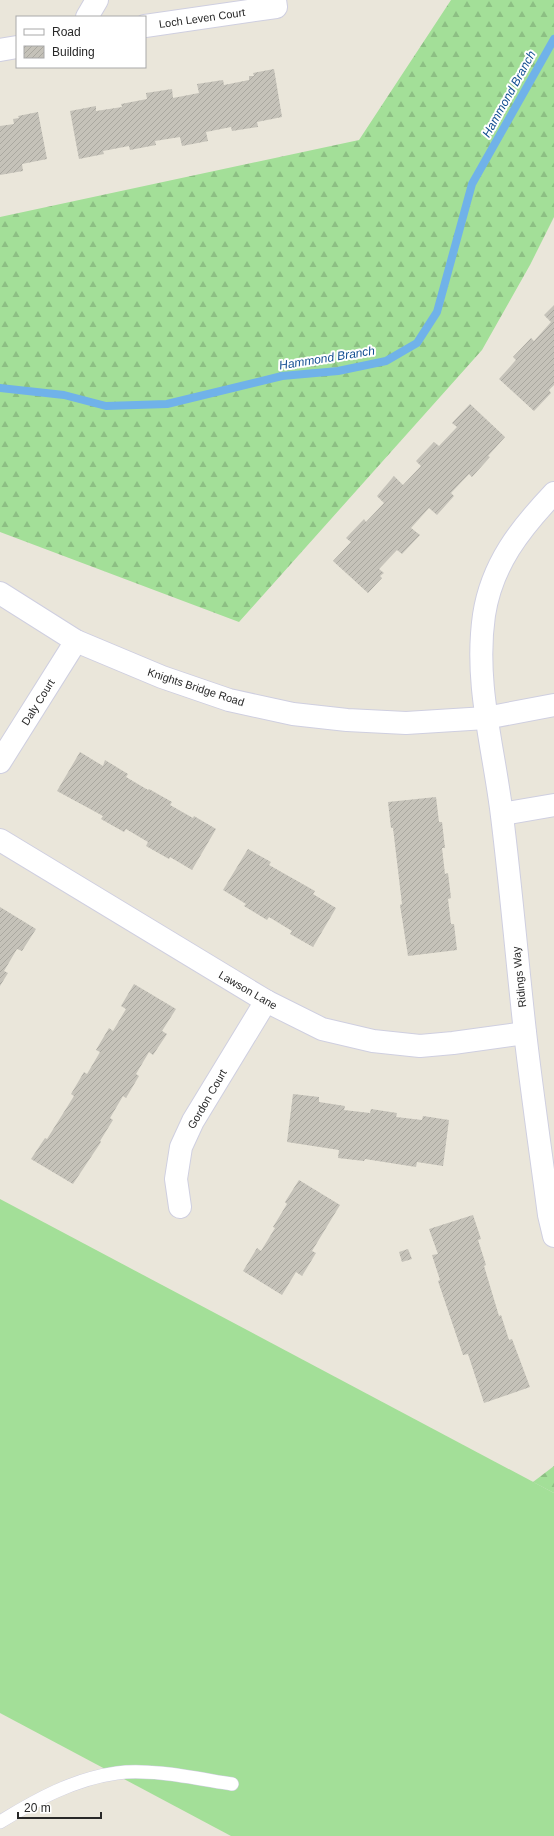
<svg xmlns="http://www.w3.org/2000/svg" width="554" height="1836" viewBox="0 0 554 1836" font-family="Arial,sans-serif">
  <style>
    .grass { fill: #a3df98 }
    .forest { fill: url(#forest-firs) }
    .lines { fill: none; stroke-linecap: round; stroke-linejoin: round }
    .stream { stroke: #70b2e9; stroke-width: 8 }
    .building { fill: url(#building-hatch) }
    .lane-casing { stroke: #cfcfe0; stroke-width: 14 }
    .street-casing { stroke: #cfcfe0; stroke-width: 24 }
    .lane { stroke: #fff; stroke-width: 13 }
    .street { stroke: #fff; stroke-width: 22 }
    .labels { text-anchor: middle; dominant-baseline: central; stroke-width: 4; stroke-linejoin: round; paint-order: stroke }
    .street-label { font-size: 11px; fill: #282828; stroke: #fff }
    .water-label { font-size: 12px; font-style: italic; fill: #124e91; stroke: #fff }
  </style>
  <defs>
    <pattern id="forest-firs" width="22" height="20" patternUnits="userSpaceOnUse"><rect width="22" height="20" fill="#a3df98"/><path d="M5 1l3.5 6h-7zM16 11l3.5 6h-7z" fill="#8cbf83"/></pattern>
    <pattern id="building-hatch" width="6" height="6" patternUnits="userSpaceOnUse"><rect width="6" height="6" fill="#c5c2b9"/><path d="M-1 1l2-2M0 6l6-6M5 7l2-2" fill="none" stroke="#a9a79f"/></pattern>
  </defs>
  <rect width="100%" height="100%" fill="#eae6da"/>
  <path class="grass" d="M0 1199 554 1493V1836H231L0 1713Z"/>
  <g class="forest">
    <path d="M451 0H554V217L530 265 482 350 239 622 0 532V217L359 140Z"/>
    <path d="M554 1466V1493L533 1482Z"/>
  </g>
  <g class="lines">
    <path class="stream" d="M0 388 64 395 106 406 167 404 282 376 338 371 386 361 417 343 437 312 472 184 554 39"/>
  </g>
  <g class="building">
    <path d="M274 69 282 117 257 122 258 127 232 131 231 127 206 132 208 141 182 146 180 137 155 141 156 145 130 150 129 146 103 151 104 154 79 159 70 111 96 106V111L122 107 121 104 147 99 146 93 172 89 173 98 199 93 197 84 223 80 224 85 249 80V76H254L253 73Z"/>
    <path d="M38 112 47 159 22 164 23 171 0 175V126L14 124 13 119 19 118 18 116Z"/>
    <path d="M554 305V385L549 390 551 393 534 411 499 379 516 360 513 357 531 338 534 341 551 322 544 315Z"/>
    <path d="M470 404 505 437 488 456 490 457 472 477 469 474 451 493 454 496 437 515 429 508 411 528 420 535 402 554 397 550 379 569 384 573 380 576 382 578 368 593 333 561 351 542 346 538 364 519 366 522 384 503 377 496 394 476 403 485 421 466 416 461 434 442 439 446 457 427 452 423Z"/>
    <path d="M80 752 103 766 105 760 128 774 126 777 148 790 149 789 172 802 170 805 193 818 194 816 216 829 192 870 170 857 169 859 146 846 148 842 126 829 124 832 101 819 103 816 57 791Z"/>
    <path d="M436 797 439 822H442L445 848H442L445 874 448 873 451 898 448 899 451 924H454L457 950 408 956 400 905 402 904 393 828H391L388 802Z"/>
    <path d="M248 849 271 862 269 865 315 891 313 894 336 908 313 947 290 934 292 931 269 917 267 920 244 906 246 904 223 890Z"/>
    <path d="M0 907 36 929 22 951 17 949 4 971 8 973 0 986Z"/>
    <path d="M134 984 176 1009 162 1031 167 1034 153 1055 149 1052 136 1074 139 1076 126 1098 123 1096 110 1118 113 1120 100 1141 101 1142 73 1184 31 1159 45 1138 47 1139 74 1096 71 1094 84 1072 87 1074 100 1052 96 1050 109 1028 113 1031 126 1009 121 1006Z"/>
    <path d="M293 1094 319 1097V1102L345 1106 344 1110 370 1113 371 1109 397 1113 396 1117 422 1120 423 1116 449 1120 443 1166 417 1162 416 1167 365 1159 364 1161 338 1158 339 1150 287 1142Z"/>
    <path d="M299 1180 340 1205 312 1251 316 1253 302 1276 296 1272 282 1295 243 1271 257 1248 261 1251 275 1228 273 1227 287 1204 285 1202Z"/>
    <path d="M473 1215 481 1239 478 1240 486 1265 484 1266 499 1316 501 1315 509 1340 512 1339 530 1387 484 1403 468 1354 463 1355 438 1281 440 1280 432 1255 438 1254 429 1229Z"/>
    <path d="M408 1249 412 1259 402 1262 399 1252Z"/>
  </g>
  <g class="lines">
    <g class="lane-casing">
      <path id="lane" d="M0 1822C36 1800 73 1779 117 1773 149 1768 199 1779 232 1784"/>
    </g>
    <g class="street-casing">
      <g id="street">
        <path d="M87 17 97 0"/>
        <path d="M145 26 276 7 275 0"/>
        <path d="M0 50 17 47"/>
        <path d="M554 493C520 529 492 564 484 615 474 684 494 748 502 816 511 888 517 960 525 1032 532 1093 541 1154 549 1215L554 1236"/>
        <path d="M0 593 76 641 162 677 229 700 293 714 347 720 406 723 486 718 554 705"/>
        <path d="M0 762 76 641"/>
        <path d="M502 814 554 805"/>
        <path d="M0 840 266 1001 322 1029 373 1041 420 1046 453 1043 525 1033"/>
        <path d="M180 1207 176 1179 181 1147 193 1121 266 1001"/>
      </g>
    </g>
    <use href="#lane" class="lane"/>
    <use href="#street" class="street"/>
  </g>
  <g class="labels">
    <g class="street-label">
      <text transform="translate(202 18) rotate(-8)">Loch Leven Court</text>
      <text transform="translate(196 687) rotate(18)">Knights Bridge Road</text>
      <text transform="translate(38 702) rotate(-58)">Daly Court</text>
      <text transform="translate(519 977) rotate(-96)">Ridings Way</text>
      <text transform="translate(248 990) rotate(30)">Lawson Lane</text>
      <text transform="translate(207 1099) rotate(-60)">Gordon Court</text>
    </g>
    <g class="water-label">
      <text transform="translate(509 94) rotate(-61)">Hammond Branch</text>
      <text transform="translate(327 358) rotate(-9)">Hammond Branch</text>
    </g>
  </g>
  <rect x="16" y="16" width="130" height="52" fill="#ffffff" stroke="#a9a9a9"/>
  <rect x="24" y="29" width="20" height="6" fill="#ffffff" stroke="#a9a9a9"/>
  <text x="52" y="36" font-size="12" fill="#282828">Road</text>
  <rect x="24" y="46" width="20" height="12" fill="url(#building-hatch)" stroke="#a9a9a9"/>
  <text x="52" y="56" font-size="12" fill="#282828">Building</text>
  <path d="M18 1812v6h83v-6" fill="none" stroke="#282828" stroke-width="2"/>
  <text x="24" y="1812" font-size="12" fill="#282828" stroke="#ffffff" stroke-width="3" paint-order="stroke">20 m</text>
</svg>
